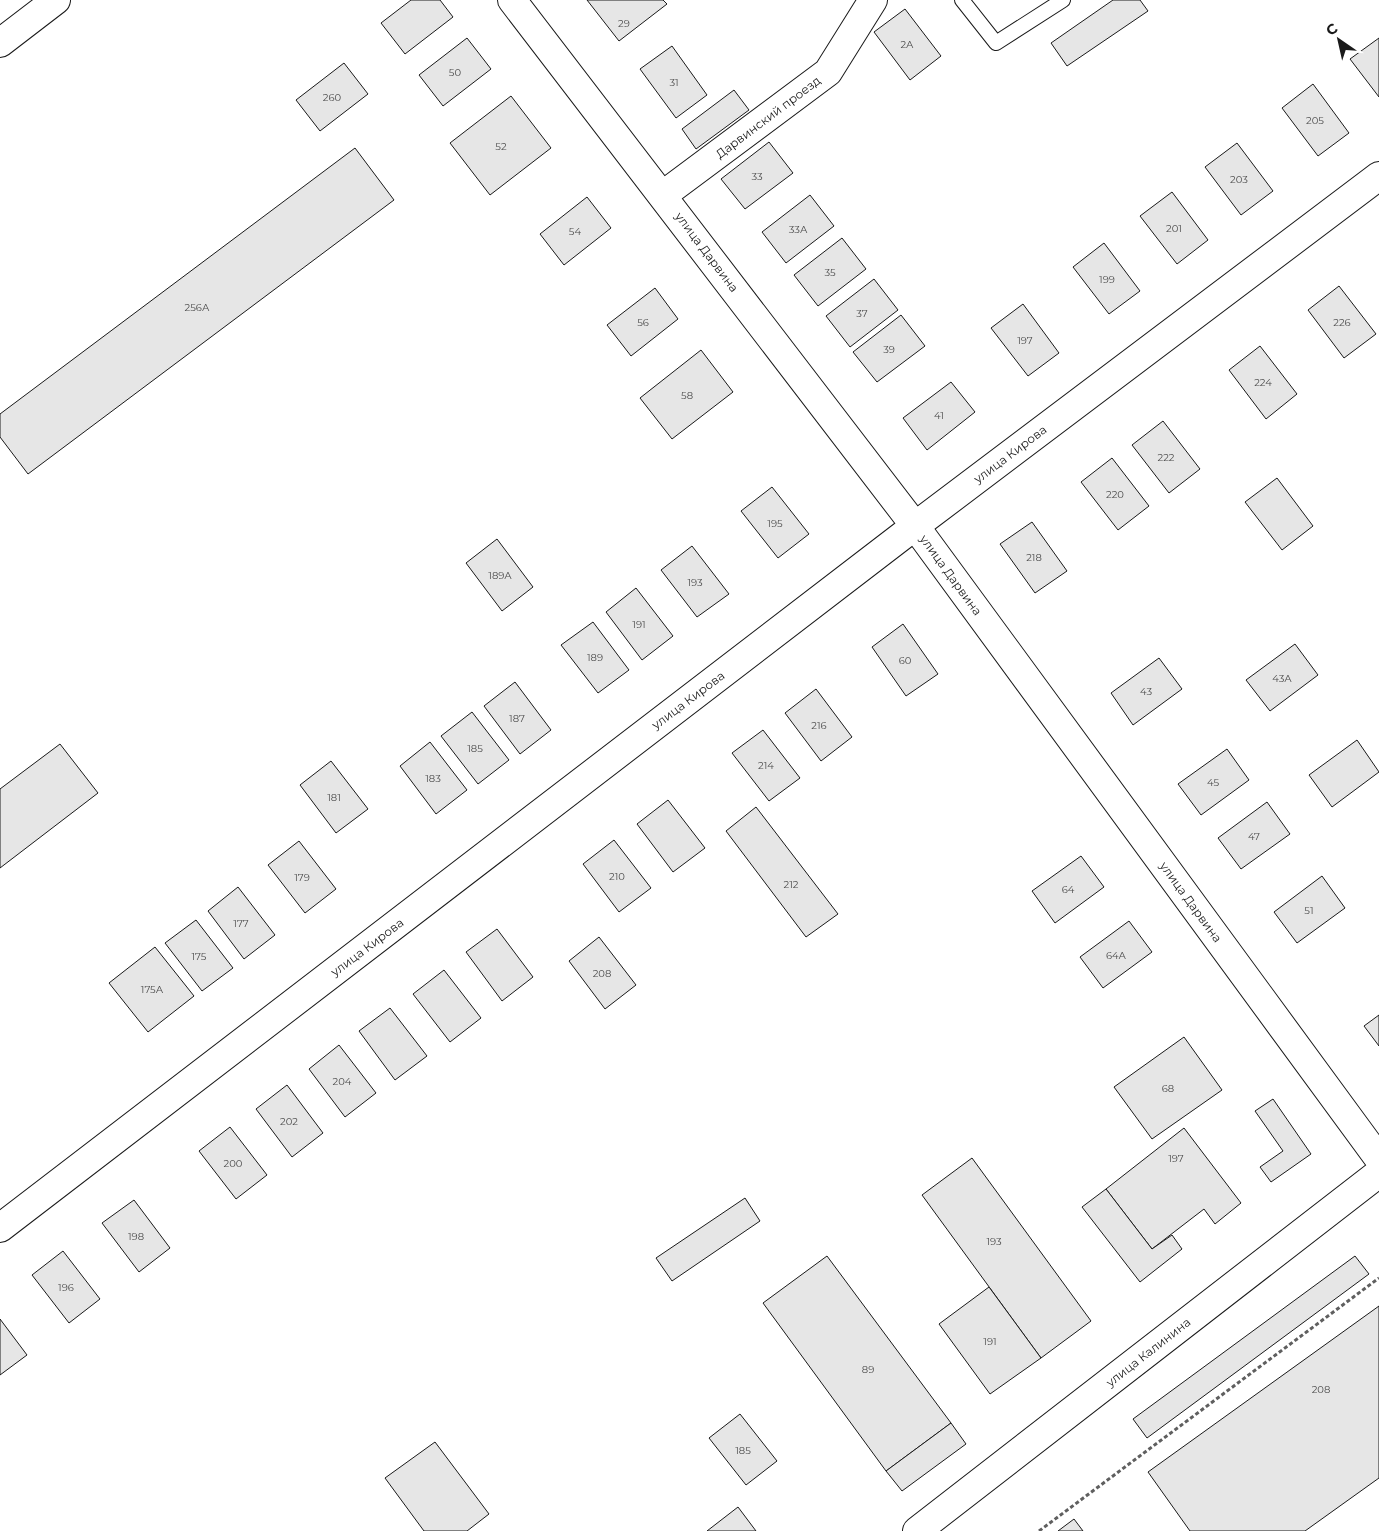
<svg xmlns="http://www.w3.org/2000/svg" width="1379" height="1531" viewBox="0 0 1379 1531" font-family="Montserrat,sans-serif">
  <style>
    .building { fill: #e6e6e6; stroke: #1a1a1a }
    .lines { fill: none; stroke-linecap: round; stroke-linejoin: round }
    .lane-casing { stroke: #1a1a1a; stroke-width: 16 }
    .street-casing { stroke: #1a1a1a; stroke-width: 30 }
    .secondary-casing { stroke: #1a1a1a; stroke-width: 30 }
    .path { stroke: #5f5f5f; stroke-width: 3; stroke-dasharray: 4 2.5; stroke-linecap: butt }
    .lane { stroke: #fff; stroke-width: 14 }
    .street { stroke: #fff; stroke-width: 28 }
    .secondary { stroke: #fff; stroke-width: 28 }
    .labels { text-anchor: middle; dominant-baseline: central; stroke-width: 4; stroke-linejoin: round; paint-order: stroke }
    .number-label { font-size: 10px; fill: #4d4d4d }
    .street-label { font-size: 12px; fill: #1a1a1a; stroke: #fff }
  </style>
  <rect width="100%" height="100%" fill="#fff"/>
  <g class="building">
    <path d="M411 0H440L453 17 405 54 381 23Z"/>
    <path d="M587 0H663L667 4 619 41Z"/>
    <path d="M1113 0H1140L1148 11 1067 66 1051 43Z"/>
    <path d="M905 9 941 56 910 80 874 32Z"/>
    <path d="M467 38 491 69 443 106 419 75Z"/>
    <path d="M1379 38V97L1350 59Z"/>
    <path d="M672 46 707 95 676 118 640 69Z"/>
    <path d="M344 63 368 94 320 131 296 100Z"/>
    <path d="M1313 84 1349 133 1318 156 1282 108Z"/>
    <path d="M734 90 749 110 696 149 682 129Z"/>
    <path d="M511 96 551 148 490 195 450 143Z"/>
    <path d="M769 142 793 173 745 209 721 179Z"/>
    <path d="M1237 143 1273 191 1241 215 1205 167Z"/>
    <path d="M355 148 394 200 28 474 0 437V414Z"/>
    <path d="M1172 192 1208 240 1177 264 1140 216Z"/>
    <path d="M810 195 834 226 786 263 762 232Z"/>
    <path d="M587 197 611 228 564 265 540 234Z"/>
    <path d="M842 238 866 269 818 306 794 275Z"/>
    <path d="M1104 243 1140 291 1109 314 1073 267Z"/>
    <path d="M874 279 898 310 850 347 826 316Z"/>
    <path d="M1339 286 1376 334 1344 358 1308 310Z"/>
    <path d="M655 288 678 319 631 356 607 325Z"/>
    <path d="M1023 304 1059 353 1028 376 991 328Z"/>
    <path d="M901 315 925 346 877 382 853 352Z"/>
    <path d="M1260 346 1297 394 1266 419 1229 370Z"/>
    <path d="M701 350 733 392 672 439 640 398Z"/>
    <path d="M951 382 975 412 927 450 903 418Z"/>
    <path d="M1163 421 1200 469 1169 493 1132 445Z"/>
    <path d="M1112 458 1149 506 1118 530 1081 482Z"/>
    <path d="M1277 478 1313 526 1282 550 1245 502Z"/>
    <path d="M772 487 809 534 778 558 741 511Z"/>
    <path d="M1032 522 1067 571 1035 593 1000 544Z"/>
    <path d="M497 539 533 587 502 611 466 563Z"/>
    <path d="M692 546 729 594 697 617 661 570Z"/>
    <path d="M636 588 673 636 642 660 606 612Z"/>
    <path d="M593 622 629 670 598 693 561 645Z"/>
    <path d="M903 624 938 674 906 696 872 647Z"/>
    <path d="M1295 644 1318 675 1270 711 1246 680Z"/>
    <path d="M1159 658 1182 689 1133 725 1111 693Z"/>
    <path d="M515 682 551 730 520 754 484 706Z"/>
    <path d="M816 689 852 737 821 761 785 713Z"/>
    <path d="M472 712 509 760 478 784 441 736Z"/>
    <path d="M763 730 800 778 769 801 732 753Z"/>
    <path d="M1357 740 1379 772 1332 807 1309 775Z"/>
    <path d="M430 742 467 790 436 814 400 766Z"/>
    <path d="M60 744 98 793 0 868V789Z"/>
    <path d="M1227 749 1249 780 1201 815 1178 784Z"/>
    <path d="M331 761 368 809 336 833 300 785Z"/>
    <path d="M668 800 705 848 673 872 637 824Z"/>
    <path d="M1267 802 1290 834 1241 869 1218 838Z"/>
    <path d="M756 807 838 914 806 937 726 831Z"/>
    <path d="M614 840 651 888 619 912 583 864Z"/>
    <path d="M299 841 336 889 305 913 268 865Z"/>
    <path d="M1081 856 1104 887 1055 923 1032 891Z"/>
    <path d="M1322 876 1345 908 1297 943 1274 912Z"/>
    <path d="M238 887 275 935 244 959 208 911Z"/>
    <path d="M196 920 233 968 202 991 165 943Z"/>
    <path d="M1129 921 1152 952 1103 988 1080 957Z"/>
    <path d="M497 929 533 977 502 1001 466 952Z"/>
    <path d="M599 937 636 985 605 1009 569 961Z"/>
    <path d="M155 947 194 996 148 1032 109 983Z"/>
    <path d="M444 970 481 1018 450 1042 413 994Z"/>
    <path d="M390 1008 427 1056 395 1080 359 1031Z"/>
    <path d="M1379 1015V1046L1364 1026Z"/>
    <path d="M1184 1037 1222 1090 1152 1139 1114 1087Z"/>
    <path d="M339 1045 376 1093 345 1117 309 1069Z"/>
    <path d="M287 1085 323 1133 292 1157 256 1109Z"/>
    <path d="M1273 1099 1311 1154 1271 1182 1260 1167 1283 1151 1255 1111Z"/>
    <path d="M230 1127 267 1175 236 1199 199 1151Z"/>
    <path d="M1184 1128 1241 1203 1215 1224 1204 1209 1152 1249 1106 1189Z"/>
    <path d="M972 1158 1091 1321 1041 1358 922 1195Z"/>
    <path d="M1106 1189 1152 1249 1172 1235 1182 1249 1140 1282 1082 1207Z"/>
    <path d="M745 1198 760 1221 672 1281 656 1258Z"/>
    <path d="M134 1200 170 1248 139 1272 102 1223Z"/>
    <path d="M63 1251 100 1299 69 1323 32 1275Z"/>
    <path d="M827 1256 951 1423 886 1471 763 1303Z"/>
    <path d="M1355 1256 1369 1274 1147 1438 1133 1419Z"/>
    <path d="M989 1287 1041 1358 990 1394 939 1324Z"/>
    <path d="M1379 1306V1478L1305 1531H1190L1148 1472Z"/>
    <path d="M0 1319 27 1355 0 1375Z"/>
    <path d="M740 1414 777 1461 746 1485 709 1438Z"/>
    <path d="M951 1423 966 1444 902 1491 886 1471Z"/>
    <path d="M435 1442 489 1514 467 1531H424L385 1478Z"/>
    <path d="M738 1507 756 1531H707Z"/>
    <path d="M1074 1519 1083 1531H1058Z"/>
  </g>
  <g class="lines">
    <g class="lane-casing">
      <path id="lane" d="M962 0 996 43 1063 0"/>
    </g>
    <g class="street-casing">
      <g id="street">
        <path d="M512 0 915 526 1379 1159"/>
        <path d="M0 43 56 0"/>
        <path d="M663 195 828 72 873 0"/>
        <path d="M917 1531 1379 1173"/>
      </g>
    </g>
    <g class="secondary-casing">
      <path id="secondary" d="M0 1228 915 526 1379 176"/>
    </g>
    <path class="path" d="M1039 1531 1379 1278"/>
    <use href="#lane" class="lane"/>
    <use href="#street" class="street"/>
    <use href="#secondary" class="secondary"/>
  </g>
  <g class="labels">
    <g class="number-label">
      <text x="624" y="23">29</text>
      <text x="907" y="44">2А</text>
      <text x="455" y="72">50</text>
      <text x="674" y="82">31</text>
      <text x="332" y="97">260</text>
      <text x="1315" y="120">205</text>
      <text x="501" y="146">52</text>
      <text x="757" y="176">33</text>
      <text x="1239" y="179">203</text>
      <text x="1174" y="228">201</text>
      <text x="798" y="229">33А</text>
      <text x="575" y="231">54</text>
      <text x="830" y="272">35</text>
      <text x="1107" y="279">199</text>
      <text x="197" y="307">256А</text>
      <text x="862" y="313">37</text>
      <text x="643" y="322">56</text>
      <text x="1342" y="322">226</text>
      <text x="1025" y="340">197</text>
      <text x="889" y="349">39</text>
      <text x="1263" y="382">224</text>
      <text x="687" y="395">58</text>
      <text x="939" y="415">41</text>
      <text x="1166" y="457">222</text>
      <text x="1115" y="494">220</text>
      <text x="775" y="523">195</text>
      <text x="1034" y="557">218</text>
      <text x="500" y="575">189А</text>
      <text x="695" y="582">193</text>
      <text x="639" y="624">191</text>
      <text x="595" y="657">189</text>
      <text x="905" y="660">60</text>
      <text x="1282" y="678">43А</text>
      <text x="1146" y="691">43</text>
      <text x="517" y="718">187</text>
      <text x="819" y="725">216</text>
      <text x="475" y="748">185</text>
      <text x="766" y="765">214</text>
      <text x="433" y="778">183</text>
      <text x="1213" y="782">45</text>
      <text x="334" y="797">181</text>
      <text x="1254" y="836">47</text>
      <text x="617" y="876">210</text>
      <text x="302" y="877">179</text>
      <text x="791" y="884">212</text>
      <text x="1068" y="889">64</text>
      <text x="1309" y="910">51</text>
      <text x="241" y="923">177</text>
      <text x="1116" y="955">64А</text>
      <text x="199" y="956">175</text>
      <text x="602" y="973">208</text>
      <text x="152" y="989">175А</text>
      <text x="342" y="1081">204</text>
      <text x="1168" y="1088">68</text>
      <text x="289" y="1121">202</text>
      <text x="1176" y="1158">197</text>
      <text x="233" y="1163">200</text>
      <text x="136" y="1236">198</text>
      <text x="994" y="1241">193</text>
      <text x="66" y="1287">196</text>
      <text x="990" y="1341">191</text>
      <text x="868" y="1369">89</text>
      <text x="1321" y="1389">208</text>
      <text x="743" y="1450">185</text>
    </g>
    <g class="street-label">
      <text transform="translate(768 117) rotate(-37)">Дарвинский проезд</text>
      <text transform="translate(707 252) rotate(53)">улица Дарвина</text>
      <text transform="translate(1010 454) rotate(-37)">улица Кирова</text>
      <text transform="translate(951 575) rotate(54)">улица Дарвина</text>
      <text transform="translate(688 700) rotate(-37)">улица Кирова</text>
      <text transform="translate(1191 902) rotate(54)">улица Дарвина</text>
      <text transform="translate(367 947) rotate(-37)">улица Кирова</text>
      <text transform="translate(1148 1352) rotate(-38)">улица Калинина</text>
    </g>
  </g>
  <g transform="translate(1339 40) rotate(326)" stroke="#ffffff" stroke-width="4" paint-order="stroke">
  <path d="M0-4L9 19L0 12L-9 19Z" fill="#1a1a1a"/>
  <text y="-8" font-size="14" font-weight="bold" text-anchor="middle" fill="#1a1a1a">С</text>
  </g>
</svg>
